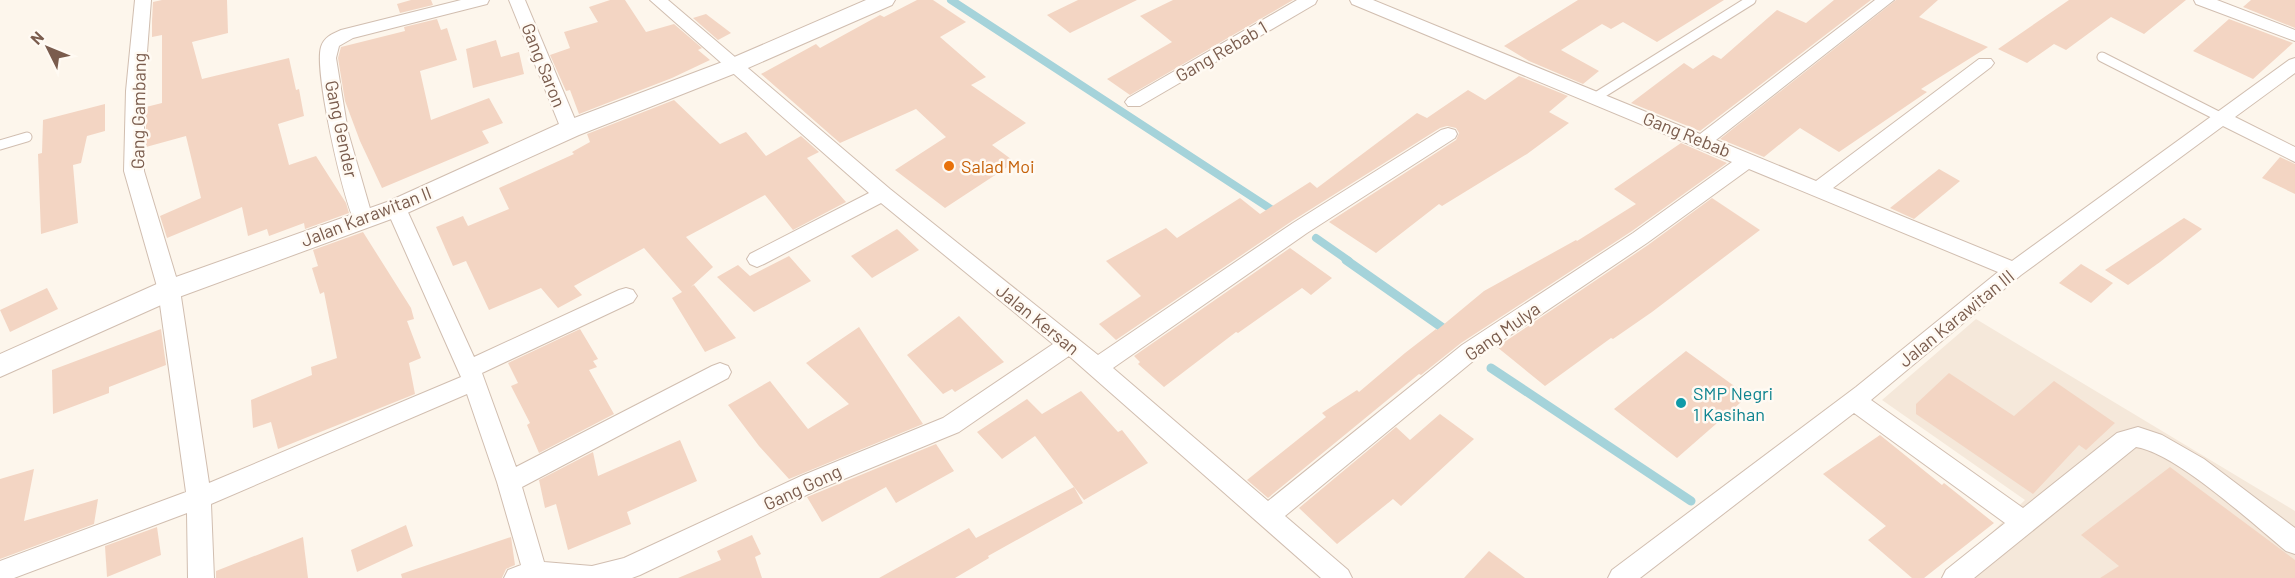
<svg xmlns="http://www.w3.org/2000/svg" width="2295" height="578" viewBox="0 0 2295 578" font-family="Barlow,sans-serif">
  <style>
    .residential { fill: #f5e8da }
    .lines { fill: none; stroke-linecap: round; stroke-linejoin: round }
    .stream-far1 { stroke: #a5d3da; stroke-width: 8 }
    .stream { stroke: #a5d3da; stroke-width: 9 }
    .building { fill: #f3d5c3 }
    .service-casing { stroke: #d1beb0; stroke-width: 11 }
    .minor-casing { stroke: #d1beb0; stroke-width: 2 }
    .tertiary-casing { stroke: #d1beb0; stroke-width: 2 }
    .service { stroke: #fff; stroke-width: 9 }
    .minor { fill: #fff; fill-rule: evenodd }
    .tertiary { fill: #fff; fill-rule: evenodd }
    .food-dot { fill: #e8710a; stroke: #fffaf3; stroke-width: 2 }
    .culture-dot { fill: #0f9aa8; stroke: #fffaf3; stroke-width: 2 }
    .labels { text-anchor: middle; dominant-baseline: central; stroke-width: 5; stroke-linejoin: round; paint-order: stroke }
    .street-label { font-size: 18px; fill: #7a5c4d; stroke: #fffaf3 }
    .food-label { font-size: 18px; fill: #c56008; stroke: #fffaf3; text-anchor: start }
    .culture-label { font-size: 18px; fill: #0d838f; stroke: #fffaf3; text-anchor: start }
  </style>
  <rect width="100%" height="100%" fill="#fdf6ec"/>
  <path class="residential" d="M1976 319 2295 511V578H1945L2025 500 1882 400Z"/>
  <g class="lines">
    <g class="stream-far1">
      <path d="M951 0 1277 213"/>
      <path d="M1316 238 1349 261"/>
    </g>
    <g class="stream">
      <path d="M1346 260 1450 333"/>
      <path d="M1491 368 1691 501"/>
    </g>
  </g>
  <g class="building">
    <path d="M162 0H227L228 33 192 42 202 79 289 58 296 90 299 89 304 116 278 124 289 165 316 156 346 203 349 213 305 229 304 223 269 236 267 229 248 236 242 207 167 238 160 216 201 198 186 136 146 147V107L162 103V35L152 37V21L153 2Z"/>
    <path d="M411 0H431L433 5 400 13 397 4Z"/>
    <path d="M610 0H625L646 32 674 24 702 48 698 50 710 60 672 78 579 114 570 90 566 91 550 55 570 48 564 32 598 22 589 7Z"/>
    <path d="M917 0H933L966 22 940 37 986 77 971 85 1026 123 992 145 1015 162 945 208 895 170 946 137 916 109 840 143 761 74 816 44 820 48 880 15 884 17Z"/>
    <path d="M1078 0H1137L1070 33 1047 15Z"/>
    <path d="M1173 0H1293L1130 95 1107 79 1172 42 1140 16Z"/>
    <path d="M1578 0H1724L1657 42 1623 22 1611 29 1602 24 1561 50 1599 71 1583 84 1529 61 1504 46Z"/>
    <path d="M1834 0H1871L1700 131 1631 103 1684 63 1693 69 1713 55 1721 59 1777 10 1806 23Z"/>
    <path d="M1896 0H1938L1919 17 1988 47 1921 89 1927 92 1839 152 1800 128 1764 157 1720 139Z"/>
    <path d="M2069 0H2186L2144 34 2111 17 2066 50 2054 44 2027 63 1998 49Z"/>
    <path d="M2251 0H2295V28L2243 7Z"/>
    <path d="M706 14 731 33 718 40 693 18Z"/>
    <path d="M437 19 441 30 447 28 457 60 420 71 431 120 489 98 503 123 482 131 489 143 382 188 360 141 345 101 338 58 341 47 405 31 404 27Z"/>
    <path d="M2229 19 2293 43 2253 79 2193 51Z"/>
    <path d="M496 40 501 57 519 52 524 74 473 88 466 49Z"/>
    <path d="M1519 76 1568 96 1549 112 1569 123 1527 154 1442 206 1439 204 1376 253 1329 222 1456 140 1459 133 1456 128 1447 126 1440 128 1292 221 1116 340 1099 324 1141 296 1106 261 1166 228 1177 238 1240 198 1260 214 1310 182 1317 188 1417 113 1427 118 1468 90 1485 100Z"/>
    <path d="M674 100 720 144 746 132 766 156 801 136 819 152 807 158 846 202 793 230 765 195 686 237 713 267 691 287 694 285 736 338 705 352 672 298 682 292 644 248 574 286 582 295 558 308 541 288 489 310 466 261 453 266 436 227 463 216 468 226 509 209 499 188 574 154 572 152 590 142 587 134Z"/>
    <path d="M105 104V131L87 136 81 163 73 165 78 223 41 234 38 154 42 153 43 120Z"/>
    <path d="M1681 143 1727 163 1632 231 1461 343 1421 375 1419 374 1268 498 1247 480 1326 417 1322 413 1357 390 1359 392 1405 353 1436 329 1437 330 1484 291 1576 240 1577 241 1636 204 1614 189Z"/>
    <path d="M2280 157 2295 164V194L2262 178Z"/>
    <path d="M1939 169 1960 181 1914 219 1890 208Z"/>
    <path d="M1712 198 1760 230 1652 312 1613 339 1611 338 1545 386 1497 347 1648 245Z"/>
    <path d="M2184 218 2202 229 2160 262 2128 285 2105 270Z"/>
    <path d="M897 229 919 250 872 278 851 256Z"/>
    <path d="M363 232 411 308 414 319 407 321 421 358 409 363 415 394 278 449 271 422 253 428 251 400 312 375 311 367 337 358 324 292 320 294 312 268 318 266 313 250Z"/>
    <path d="M1290 248 1332 278 1311 295 1302 288 1238 333 1236 332 1164 387 1138 364 1140 362 1134 356Z"/>
    <path d="M789 256 811 281 754 312 717 277 738 265 750 276Z"/>
    <path d="M2081 264 2113 283 2091 303 2059 283Z"/>
    <path d="M47 288 58 309 10 332 0 310Z"/>
    <path d="M959 316 1004 362 955 392 952 389 943 394 907 355Z"/>
    <path d="M859 327 923 424 789 479 759 446 728 405 770 381 808 429 849 404 806 363Z"/>
    <path d="M161 329 166 365 109 387V393L53 414 52 370Z"/>
    <path d="M580 329 598 359 593 361 597 367 589 370 614 414 539 453 527 425 530 423 511 386 518 383 508 363Z"/>
    <path d="M1686 351 1748 396 1677 458 1614 409Z"/>
    <path d="M1949 373 2014 416 2054 381 2115 423 2086 450 2079 445 2033 494 1916 414V404Z"/>
    <path d="M1081 391 1118 432 1122 430 1148 463 1084 500 1035 436 1002 459 977 432 1027 399 1042 414Z"/>
    <path d="M1440 414 1474 439 1401 506 1393 499 1337 544 1299 508 1396 427 1410 440Z"/>
    <path d="M1880 435 1942 485 1944 483 1994 523 1924 578H1912L1868 540 1886 526 1823 474Z"/>
    <path d="M680 440 697 481 627 512 631 524 568 550 556 504 545 508 539 480 593 452 598 476Z"/>
    <path d="M936 444 954 471 896 503 886 487 822 522 807 497Z"/>
    <path d="M2170 467 2295 560V578H2100L2119 566 2081 535Z"/>
    <path d="M34 469 24 521 98 499 94 524 0 559V479Z"/>
    <path d="M1074 487 1083 503 988 556 989 558 955 578H879L969 528 976 538Z"/>
    <path d="M406 525 413 546 357 572 351 550Z"/>
    <path d="M157 527 161 555 107 577 105 546Z"/>
    <path d="M752 535 761 554 755 557 762 578H678L721 560 717 551Z"/>
    <path d="M303 537 308 578H216V571Z"/>
    <path d="M511 537 515 565 506 569 502 578H402L401 574Z"/>
    <path d="M1489 551 1525 578H1464Z"/>
  </g>
  <g class="lines">
    <g class="service-casing">
      <g id="service">
        <path d="M2102 57 2222 118"/>
        <path d="M1596 97 1751 0"/>
        <path d="M0 145 27 137"/>
      </g>
    </g>
    <g class="minor-casing">
      <g id="minor">
        <path d="M135 0H151L144 91V171L180 290 209 483 461 377 386 208 389 203 396 201 403 203 406 208 474 357 619 290 626 288 633 290 637 296 633 302 482 373 516 467 712 366 720 363 728 366 731 372 728 378 522 487 544 562 592 566 624 558 801 476 943 418 1053 344 881 203 764 264 757 267 750 264 747 259 750 254 869 193 650 0H668L890 189 1098 355 1293 223 1441 130 1448 128 1455 130 1457 134 1455 138 1307 233 1113 368 1268 501 1462 345 1633 233 1732 162 1352 4 1350 0H1373L1700 134 1875 0H1894L1716 140 1816 181 1979 59H1991L1994 63 1991 67 1833 188 2012 261 2289 60 2295 58V73L2235 117 2295 147V162L2223 126 2021 275 1871 400 2023 508 2117 433 2138 427 2162 435 2204 459 2295 528V554L2286 551C2253 524 2176 453 2136 447L1974 578H1942L1946 570 2005 523 1854 413 1640 578H1608L1612 570 1856 387 1998 272 1749 169 1647 243 1478 357 1285 516 1348 570 1352 578H1321L1069 356 959 432 817 490 640 575 632 578H504L508 570 521 565 497 482 467 394 211 504 214 578H188L187 513 14 578H0V561L186 492 158 290 124 171 126 91Z"/>
        <path d="M461 0H489L487 4 353 38 339 46 336 58 348 132 373 219 370 224 363 226 356 224C343 202 314 70 321 47 324 37 332 34 341 30Z"/>
        <path d="M509 0H525L579 129 577 133 570 135 563 133 561 129Z"/>
        <path d="M1297 0H1317L1315 4 1140 106H1128L1125 102 1128 98Z"/>
        <path d="M2194 0H2217L2295 30V41L2196 4Z"/>
      </g>
    </g>
    <g class="tertiary-casing">
      <path id="tertiary" d="M866 0H895L892 5 741 71 579 135 405 214 179 297 0 377V354L159 283 387 202 561 123 725 61Z"/>
    </g>
    <use href="#service" class="service"/>
    <use href="#minor" class="minor"/>
    <use href="#tertiary" class="tertiary"/>
  </g>
  <circle class="food-dot" cx="949" cy="166" r="6"/>
  <circle class="culture-dot" cx="1681" cy="403" r="6"/>
  <g class="labels">
    <g class="street-label">
      <text transform="translate(1221 51) rotate(-30)">Gang Rebab 1</text>
      <text transform="translate(544 65) rotate(68)">Gang Saron</text>
      <text transform="translate(138 111) rotate(-89)">Gang Gambang</text>
      <text transform="translate(342 129) rotate(78)">Gang Gender</text>
      <text transform="translate(1687 134) rotate(22)">Gang Rebab</text>
      <text transform="translate(366 216) rotate(-21)">Jalan Karawitan II</text>
      <text transform="translate(1956 318) rotate(-39)">Jalan Karawitan III</text>
      <text transform="translate(1038 319) rotate(39)">Jalan Kersan</text>
      <text transform="translate(1502 331) rotate(-35)">Gang Mulya</text>
      <text transform="translate(802 487) rotate(-25)">Gang Gong</text>
    </g>
    <g class="food-label">
      <text x="961" y="166">Salad Moi</text>
    </g>
    <g class="culture-label">
      <text x="1693" y="393">SMP Negri<tspan x="1693" dy="21">1 Kasihan</tspan></text>
    </g>
  </g>
  <g transform="translate(48 48) rotate(313)" stroke="#fffaf3" stroke-width="4.5" paint-order="stroke">
  <path d="M0-4.5L10 22L0 15L-10 22Z" fill="#7a5c4d"/>
  <text y="-9" font-size="16" font-weight="bold" text-anchor="middle" fill="#7a5c4d">N</text>
  </g>
</svg>
